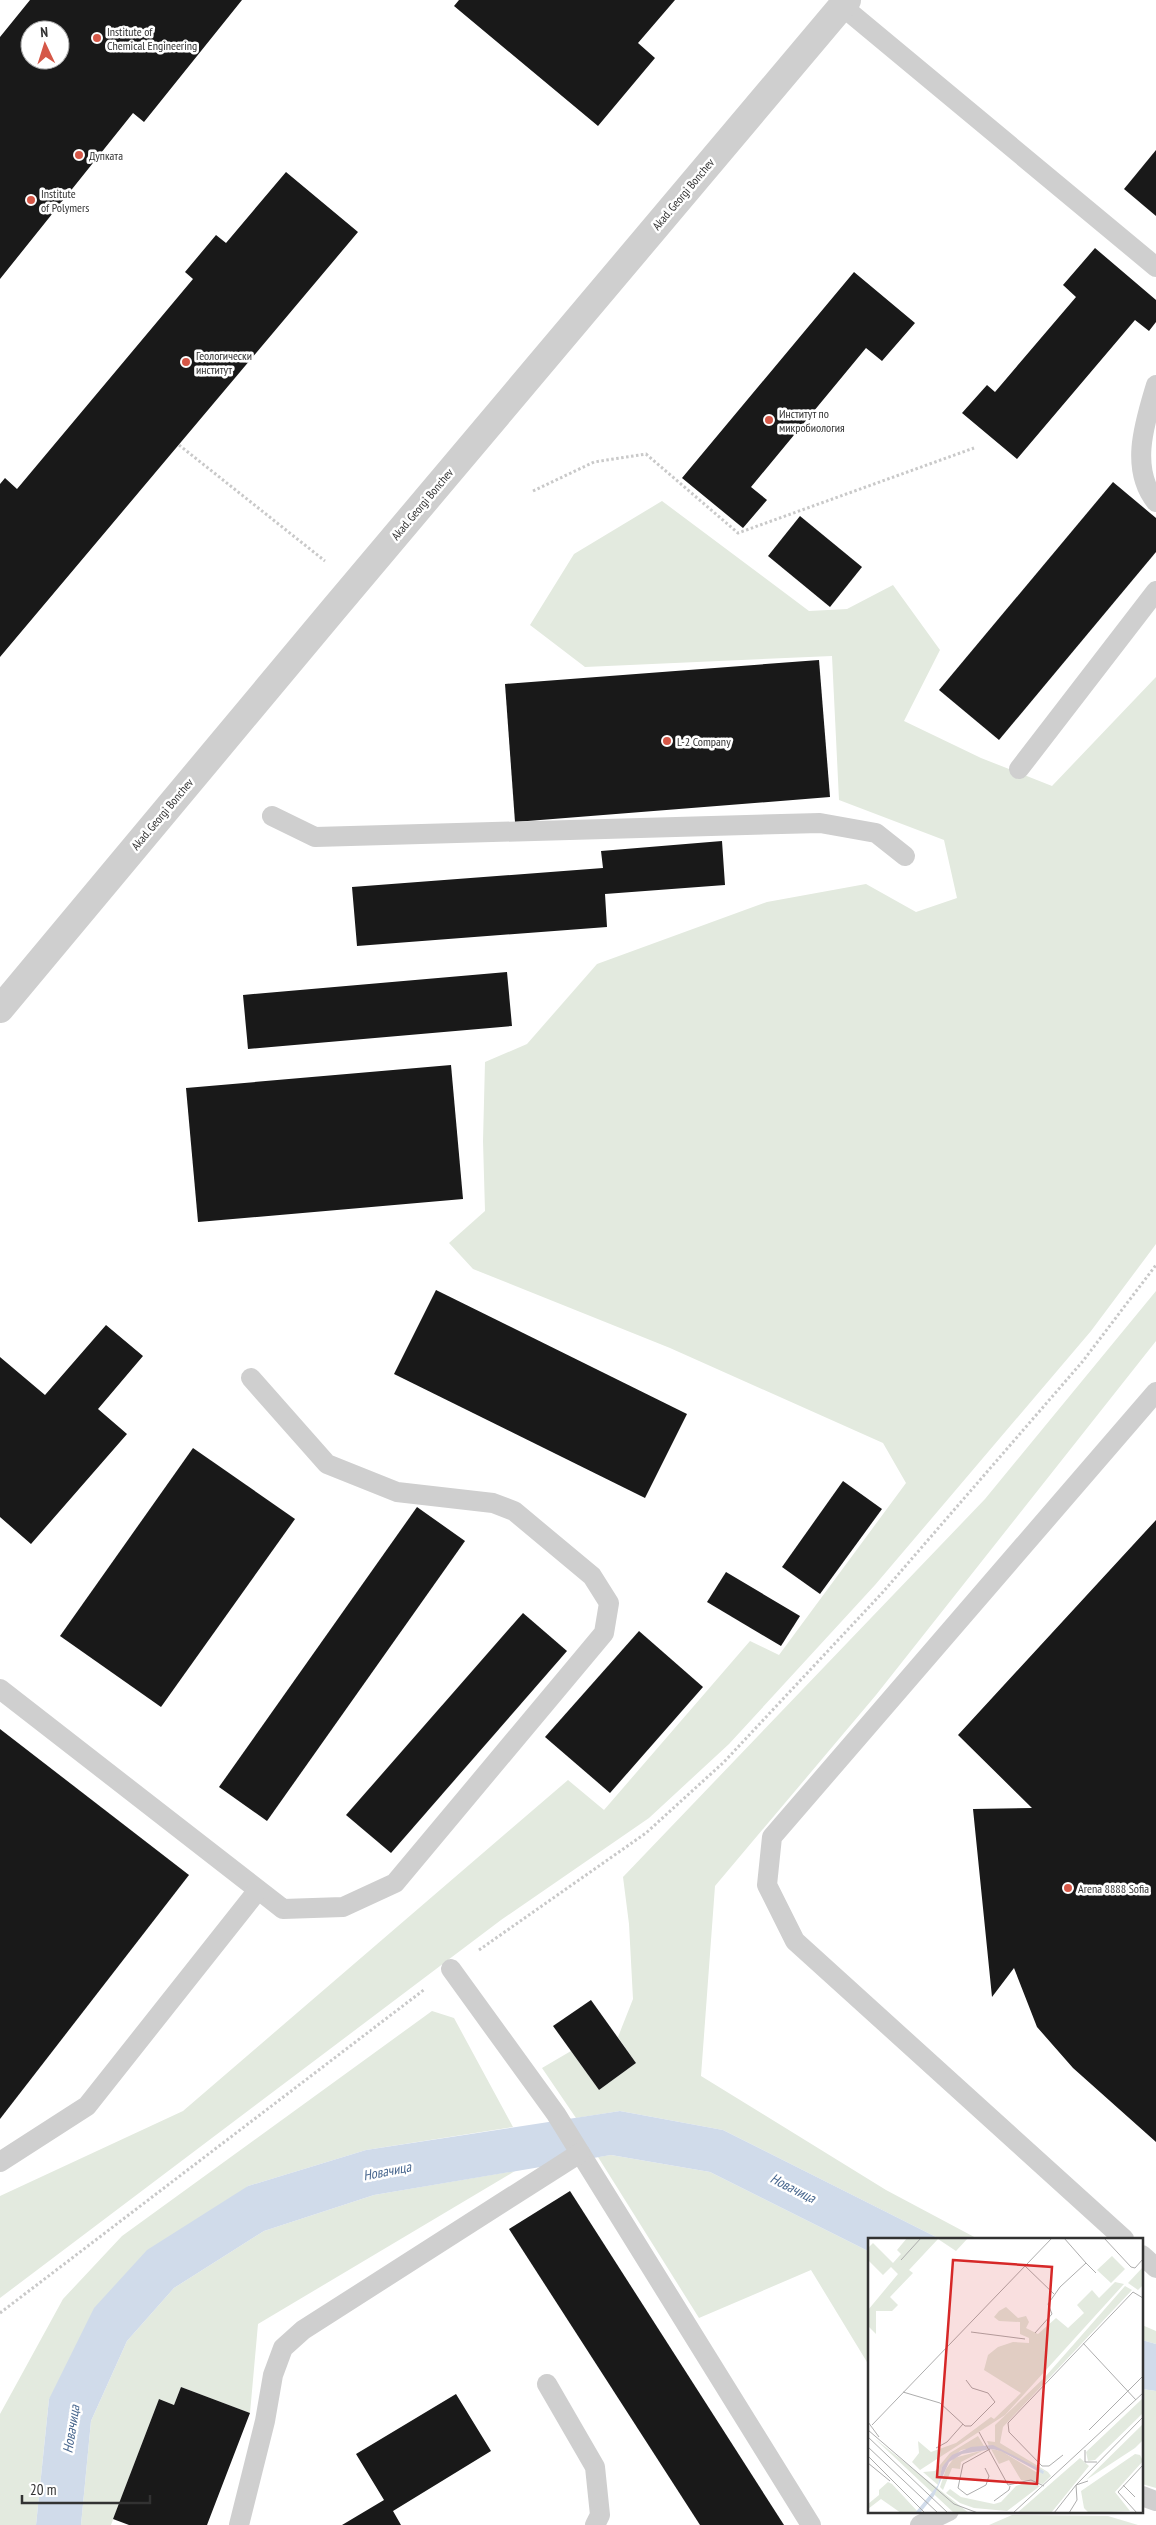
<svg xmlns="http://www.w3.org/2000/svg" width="1156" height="2525" viewBox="0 0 1156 2525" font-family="'PT Sans Narrow',sans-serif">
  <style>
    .green { fill: #e3eadf }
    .water { fill: #d0dbea }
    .building { fill: #191919; fill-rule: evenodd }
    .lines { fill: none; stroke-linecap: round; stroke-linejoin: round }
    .path { stroke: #c9c9c9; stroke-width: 3; stroke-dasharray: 2.5 2.5; stroke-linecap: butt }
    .service { stroke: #cfcfcf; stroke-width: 20 }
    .minor { stroke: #cfcfcf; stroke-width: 28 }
    .poi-dot { fill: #d55747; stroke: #fff; stroke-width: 2 }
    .labels { text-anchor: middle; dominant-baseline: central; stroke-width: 5; stroke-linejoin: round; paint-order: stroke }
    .poi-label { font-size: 12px; fill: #323232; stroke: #fff; text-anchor: start }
    .street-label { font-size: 12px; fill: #323232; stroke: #fff }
    .water-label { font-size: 14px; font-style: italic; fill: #46658d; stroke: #fff }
    .inset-road { fill: none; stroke: #adadad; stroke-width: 1 }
    .view { fill: #d62828; fill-opacity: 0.15; stroke: #d62828; stroke-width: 2.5 }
    .inset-edge { fill: none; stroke: #323232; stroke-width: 2.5 }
  </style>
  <rect width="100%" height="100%" fill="#fff"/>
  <g class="green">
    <path d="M662 501 809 611 847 609 893 585 940 650 904 721 981 758 1052 786 1156 677V1244L1091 1331 875 1585 729 1744 649 1818 501 1920 0 2298V2196L183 2111 568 1780 604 1810 750 1641 779 1655 906 1483 883 1443 670 1348 473 1269 449 1243 485 1211 483 1141 485 1062 527 1044 597 964 767 902 866 884 916 912 957 898 944 840 839 800 832 656 585 667 530 625 574 554Z"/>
    <path d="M1156 1291V1341L876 1695 715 1886 701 2076 886 2190 978 2239H940L723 2130 620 2111 576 2118 542 2068 571 2051 599 2090 636 2063 618 2037 633 1999 629 1924 623 1877 985 1499Z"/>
    <path d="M432 2011 454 2018 513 2127 366 2150 248 2186 49 2399 36 2525H0V2414L63 2299 122 2236Z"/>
    <path d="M611 2155 710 2172 870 2252V2367L811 2270 699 2318 598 2157Z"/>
    <path d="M515 2171 258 2324 250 2413 181 2387 174 2405 159 2399 111 2525H81L91 2421 127 2341 174 2288 264 2231 374 2195Z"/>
    <path d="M1142 2325 1156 2331V2344L1142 2340Z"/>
    <path d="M1142 2389 1156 2391V2488L1142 2484Z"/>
    <path d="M1012 2515 1108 2516 1138 2525H989Z"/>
  </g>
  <g class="water">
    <path d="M620 2111 723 2130 940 2239H870V2252L710 2172 611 2155 374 2195 264 2231 174 2288 127 2341 91 2421 81 2525H36L49 2399 94 2308 147 2250 248 2186 366 2150Z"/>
    <path d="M1142 2340 1156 2344V2391L1142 2389Z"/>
  </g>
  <g class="building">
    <path d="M30 0H242L144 122 133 113 0 279V37ZM30 30H60V60H30Z"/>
    <path d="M459 0H675L638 43 655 58 598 126 454 6Z"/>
    <path d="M1156 150V216L1124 189Z"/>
    <path d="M286 172 358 232 0 657V484L5 478 17 489 193 279 185 272 216 235 226 243Z"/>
    <path d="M1095 248 1156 300V322L1149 331 1135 320 1017 459 962 413 987 385 995 392 1076 297 1063 285Z"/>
    <path d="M854 272 915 323 882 361 866 348 751 487 767 500 743 528 682 478Z"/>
    <path d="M1113 482 1156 518V552L999 740 939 690Z"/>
    <path d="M800 516 862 567 830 607 768 556Z"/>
    <path d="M819 660 830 797 515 822 505 684Z"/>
    <path d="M722 841 725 885 605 894 607 927 357 946 352 887 603 868 601 851Z"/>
    <path d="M507 972 512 1026 248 1049 243 995Z"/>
    <path d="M451 1065 463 1199 198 1222 186 1088Z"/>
    <path d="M436 1290 687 1414 645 1498 394 1374Z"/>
    <path d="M106 1325 143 1356 98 1409 127 1434 31 1544 0 1517V1357L45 1395Z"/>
    <path d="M193 1448 295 1519 161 1707 60 1636Z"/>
    <path d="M843 1481 882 1509 820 1594 782 1567Z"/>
    <path d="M417 1507 465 1541 267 1821 219 1787Z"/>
    <path d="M1156 1520V2142L1073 2068 1037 2027 1014 1968 992 1997 973 1809 1032 1808 958 1735Z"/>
    <path d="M726 1572 800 1616 781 1646 707 1602Z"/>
    <path d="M523 1613 567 1651 391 1853 346 1815Z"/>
    <path d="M639 1631 703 1687 610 1793 545 1737Z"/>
    <path d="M0 1729 189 1875 0 2119Z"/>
    <path d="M591 2000 636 2063 599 2090 553 2026Z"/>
    <path d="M570 2191 784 2525H700L509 2229Z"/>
    <path d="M181 2387 250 2413 207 2525H129L113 2519 159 2399 174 2405Z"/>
    <path d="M456 2394 491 2451 393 2511 401 2525H342L384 2500 356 2454Z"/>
  </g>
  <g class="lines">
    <g class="path">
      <path d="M179 445 325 561"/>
      <path d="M533 491 594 462 646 454 738 533 974 448"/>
      <path d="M479 1950 646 1833 724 1762 883 1592 1083 1361 1156 1265"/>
      <path d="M0 2313 425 1989"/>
    </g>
    <g class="service">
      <path d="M842 6 1156 267"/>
      <path d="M1156 385C1145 422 1129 468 1156 502"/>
      <path d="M1019 769 1156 591"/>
      <path d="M272 816 315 837 820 823 876 833 905 856"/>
      <path d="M0 1689 283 1909 343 1907 395 1883 604 1633 609 1603 592 1576 514 1511 493 1503 397 1492 327 1464 251 1378"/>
      <path d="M451 1969 556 2114 811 2525"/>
      <path d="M0 2162 87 2106 258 1890"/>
      <path d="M1124 2239 795 1941 767 1885 772 1837 1156 1392"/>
      <path d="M1142 2255 1156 2268"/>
      <path d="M547 2384 595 2467 600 2515 595 2525"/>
      <path d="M1142 2496 1156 2501"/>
      <path d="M239 2525 265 2421 273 2375 283 2348 303 2330 580 2153"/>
      <path d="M920 2525 949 2511"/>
    </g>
    <path class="minor" d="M0 1009 333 610 847 0"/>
  </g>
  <g class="poi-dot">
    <circle cx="97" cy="38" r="5"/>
    <circle cx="79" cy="155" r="5"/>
    <circle cx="31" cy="200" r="5"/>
    <circle cx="186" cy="362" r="5"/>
    <circle cx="769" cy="420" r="5"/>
    <circle cx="667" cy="741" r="5"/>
    <circle cx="1068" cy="1888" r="5"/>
  </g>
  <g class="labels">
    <g class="poi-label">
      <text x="107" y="31">Institute of<tspan x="107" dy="14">Chemical Engineering</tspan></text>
      <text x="89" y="155">Дупката</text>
      <text x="41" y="193">Institute<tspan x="41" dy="14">of Polymers</tspan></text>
      <text x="196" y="355">Геологически<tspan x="196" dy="14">институт</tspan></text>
      <text x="779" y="413">Институт по<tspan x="779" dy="14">микробиология</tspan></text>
      <text x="677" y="741">L-2 Company</text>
      <text x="1078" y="1888">Arena 8888 Sofia</text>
    </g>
    <g class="street-label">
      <text transform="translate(683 194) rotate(-50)">Akad. Georgi Bonchev</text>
      <text transform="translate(422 504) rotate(-50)">Akad. Georgi Bonchev</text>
      <text transform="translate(162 814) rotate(-50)">Akad. Georgi Bonchev</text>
    </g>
    <g class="water-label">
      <text transform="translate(387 2171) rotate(-11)">Новачица</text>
      <text transform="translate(793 2188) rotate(27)">Новачица</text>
      <text transform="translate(71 2429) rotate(-81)">Новачица</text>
    </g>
  </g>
  <g transform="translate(868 2238)">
    <rect width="275" height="275" fill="#fff"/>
    <path d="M39 0H100L88 13 70 1 41 32 45 35 22 59 30 67 24 73H8V96L0 88V72L30 36 23 29 15 37 0 22V10L5 5 25 25 33 16 29 12ZM244 18 257 31 243 45 229 32ZM275 29V47L270 52 260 45ZM247 44 256 46 137 177 52 232 44 224 51 215 50 203 63 214 88 205 123 179 126 181 153 155 116 132 120 117 130 109 145 104 161 105V100L152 96V84L131 83 126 79 131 73 138 69 150 80 158 78 161 84 158 90 170 96 188 80 200 90 216 75 209 67 224 52 231 60ZM257 48 264 52 135 189 132 205 180 234 183 238 175 246 153 242 141 222 131 226 123 211 133 213 168 234 176 233 121 208 119 203 127 204V187L177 139ZM275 160V175L227 222 220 223 218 214ZM275 186V202L267 210 218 242ZM110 198 116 208 93 212 74 229 70 247 55 234 67 233 82 215ZM6 200 101 275H86ZM116 212 93 224 92 231 84 230 75 252 72 249 78 231 86 220ZM267 216 272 217 275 223 247 254 262 273 221 275 216 270 213 253ZM212 220 221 228 183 275H149ZM20 244 24 246 51 275H33L13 261 0 271V266L11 257V252ZM156 245 172 248 139 273 106 270 92 265 78 255 82 251 93 259 126 266 133 264 148 248Z" fill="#e3eadf"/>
    <path d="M125 207 176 233 175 236 133 213 124 211 94 216 81 224 66 258 52 275H47L70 247 74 229 84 217 103 209Z" fill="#d0dbea"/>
    <path class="inset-road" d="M196 0 218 25M236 0 263 29 267 30 275 21M33 22 53 0M157 28 186 56M103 94 157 101M167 95 184 76 180 66 192 49 218 25 228 35M215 105 268 162M35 154 72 165 97 188H103L127 164 120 155 104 150 98 142M0 184 11 199M4 187 184 0M0 192 86 266 110 275M221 192 275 138M111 194 140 247 163 242 176 248M0 199 80 275M0 209 70 275M68 210 79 204 95 186M217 212V224H229M195 217 181 228H174L141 194 140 185 265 54 275 60M0 218 57 275M0 225 22 243M117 230 121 238 118 247 99 257 90 250 95 226 122 211M255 247 267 259M126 263 141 252 142 248M145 275 275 155M186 275 208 247 275 179M201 275 209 262 208 247 220 243M269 275 250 254 275 227"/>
    <path class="view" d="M85 22 184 29 169 246 69 239Z"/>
    <rect width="275" height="275" class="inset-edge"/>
  </g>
  <g transform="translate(45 45) rotate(356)"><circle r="24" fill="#ffffff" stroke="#adadad"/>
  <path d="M0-4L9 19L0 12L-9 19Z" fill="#d55747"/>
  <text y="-8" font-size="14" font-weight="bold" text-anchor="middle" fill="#323232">N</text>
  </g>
  <path d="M22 2495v8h128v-8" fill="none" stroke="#323232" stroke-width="2.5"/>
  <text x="30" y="2495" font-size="15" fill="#323232" stroke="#ffffff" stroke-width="4" paint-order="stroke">20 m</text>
</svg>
